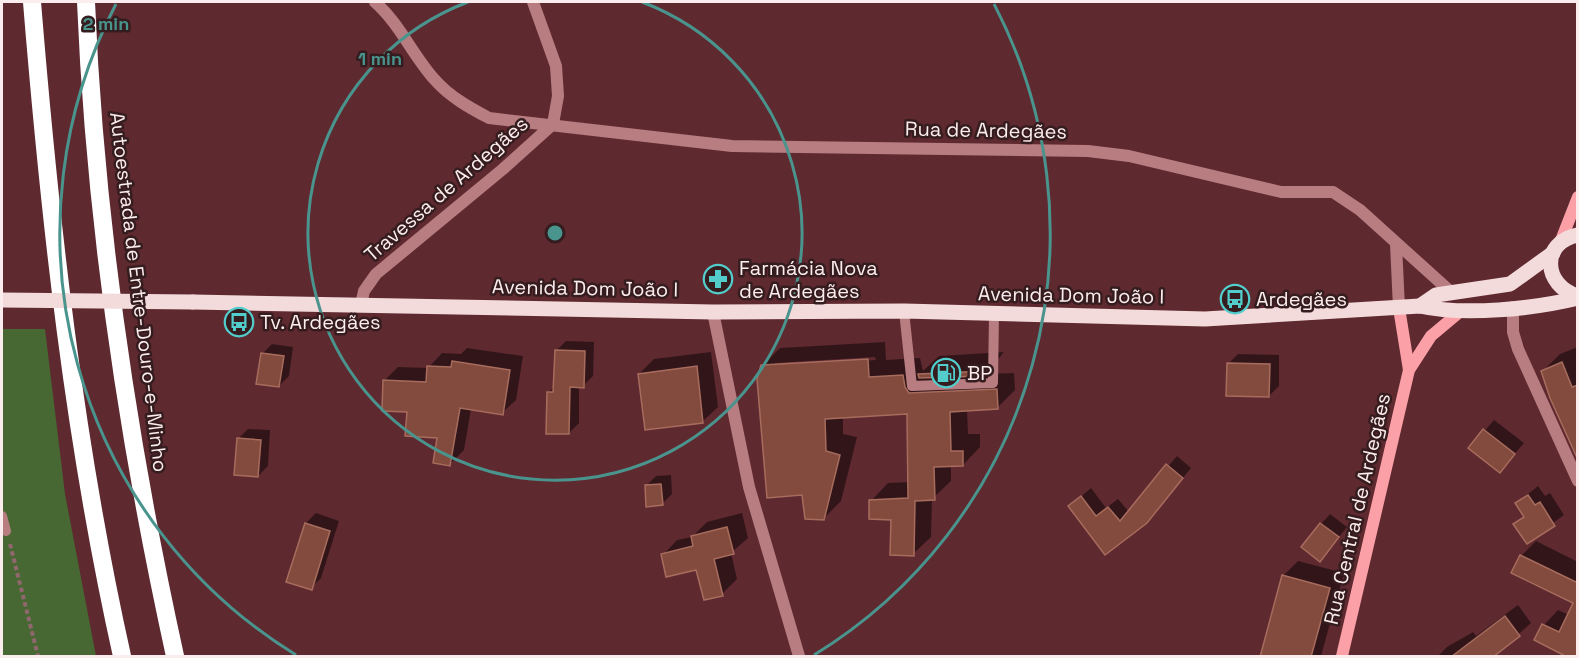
<svg xmlns="http://www.w3.org/2000/svg" width="1579" height="658" viewBox="0 0 1579 658" font-family="'Space Grotesk',sans-serif">
  <style>
    .green { fill: #476733 }
    .shadow { fill: #0007; fill-rule: evenodd }
    .building { fill: #824b3d; stroke: #a76c5d; stroke-width: 1.5 }
    .lines { fill: none; stroke-linecap: round; stroke-linejoin: round }
    .path { stroke: #90676c; stroke-width: 4; stroke-dasharray: 4.5 3; stroke-linecap: butt }
    .lane { stroke: #b77d81; stroke-width: 10 }
    .street { stroke: #b77d81; stroke-width: 12 }
    .secondary { stroke: #fba0a7; stroke-width: 12 }
    .primary { stroke: #f3dadb; stroke-width: 15 }
    .highway { stroke: #fff; stroke-width: 18 }
    .primary-bridge { stroke: #f3dadb; stroke-width: 15 }
    .ring { fill: none; stroke: #4a948e; stroke-width: 3 }
    .labels { text-anchor: middle; dominant-baseline: central; stroke-width: 5; stroke-linejoin: round; paint-order: stroke }
    .street-label { font-size: 20px; fill: #fbeced; stroke: #351c1e }
    .poi-label { font-size: 20px; fill: #fbeced; stroke: #351c1e; text-anchor: start }
    .centre { fill: #4a948e; stroke: #351c1e; stroke-width: 3 }
    .ring-label { font-size: 18px; text-anchor: middle; font-weight: bold; fill: #4a948e; stroke: #351c1e; stroke-width: 5; stroke-linejoin: round; paint-order: stroke }
  </style>
  <rect width="100%" height="100%" fill="#5f2930"/>
  <path class="green" d="M2 329H45L65 494 96 656H2Z"/>
  <g class="shadow">
    <path d="M566 341 594 342 593 376 583 386H579V423L569 433 548 393 555 386 556 351Z"/>
    <path d="M885 342 886 360 920 358 923 371 939 356 1004 352 986 374 1014 373 1015 390 997 408 967 409 968 434H980V447L963 465H951V481L932 499 931 537 913 554 892 519 871 501 888 483 909 482V412L843 416V434L857 437 841 501 823 519 803 494 762 366 780 348ZM875 357 876 360 775 366V363Z"/>
    <path d="M272 344 293 347 289 376 279 386 262 354Z"/>
    <path d="M1578 347V456L1543 371 1560 354Z"/>
    <path d="M467 348 523 356 516 400 502 413 471 409 464 450 450 464 438 437 409 411 385 380 398 367 428 368 442 353 461 354Z"/>
    <path d="M711 352 718 407 703 421 639 374 654 359Z"/>
    <path d="M1238 354 1279 355V386L1269 396 1228 364Z"/>
    <path d="M1494 420 1524 443 1500 471 1470 448Z"/>
    <path d="M248 429 270 430 268 466 258 476 238 439Z"/>
    <path d="M1177 456 1191 468 1156 511 1105 553 1070 506 1091 488 1106 508 1118 499 1129 512Z"/>
    <path d="M671 475 672 494 662 504 646 486 656 476Z"/>
    <path d="M1538 486 1545 496 1550 493 1564 515 1527 542 1515 524 1524 515 1517 503Z"/>
    <path d="M316 513 339 521 321 578 311 588 288 581 306 523Z"/>
    <path d="M742 513 748 538 731 553 737 579 722 594 698 568 663 555 677 540 692 537 707 522Z"/>
    <path d="M1330 514 1347 527 1320 560 1321 524Z"/>
    <path d="M1536 541 1578 562V656L1544 625 1558 610 1569 615 1575 602 1521 556Z"/>
    <path d="M1298 561 1344 573 1321 656H1261L1283 576Z"/>
    <path d="M1518 605 1531 623 1494 656H1438L1447 647 1473 632 1476 636Z"/>
  </g>
  <g class="building">
    <path d="M555 350 585 351 584 388 570 387 569 434H546L547 392H553Z"/>
    <path d="M261 353 284 356 279 387 256 384Z"/>
    <path d="M868 359 869 377 903 375 905 387 909 393 997 389 998 409 950 412 951 451H963V466L934 467 935 500 915 501 914 556 890 555 891 520 869 519V500L908 498 907 414 825 419 826 451 840 455 824 520 805 519 802 495 767 498 757 379 761 365Z"/>
    <path d="M452 361 510 370 503 415 460 408 450 466 433 463 437 438 405 436 407 412 382 411 383 380 426 382 427 366 451 367Z"/>
    <path d="M1562 362 1572 387 1578 385V460L1550 398 1541 371Z"/>
    <path d="M1227 363 1270 364 1269 397 1226 396Z"/>
    <path d="M697 366 703 423 645 430 638 374Z"/>
    <path d="M986 371V376L919 378 918 374Z"/>
    <path d="M1483 429 1515 454 1500 473 1468 448Z"/>
    <path d="M237 438 261 440 258 477 234 475Z"/>
    <path d="M1166 464 1183 478 1147 523 1105 555 1068 506 1081 496 1096 516 1108 507 1120 521Z"/>
    <path d="M661 484 663 505 646 507 645 485Z"/>
    <path d="M1528 495 1535 505 1540 502 1555 526 1527 544 1513 524 1524 517 1515 503Z"/>
    <path d="M305 523 330 531 312 590 286 582Z"/>
    <path d="M1320 523 1339 537 1320 562 1301 547Z"/>
    <path d="M727 527 734 554 714 559 723 596 704 600 696 570 666 577 661 554 693 546 691 536Z"/>
    <path d="M1520 555 1578 583V657H1567L1534 640 1542 624 1559 632 1573 603 1511 573Z"/>
    <path d="M1282 575 1330 588 1311 657H1260Z"/>
    <path d="M1505 616 1520 636 1493 657H1451Z"/>
  </g>
  <g class="lines">
    <path class="path" d="M10 544 38 656"/>
    <g class="lane">
      <path d="M904 311 912 386 993 383 994 314"/>
      <path d="M2 516 6 531"/>
    </g>
    <g class="street">
      <path d="M375 2C400 24 413 56 435 80 450 97 470 108 489 118L732 146 1088 151 1129 156 1281 192H1333L1360 210 1452 293"/>
      <path d="M1396 244 1399 308"/>
      <path d="M361 304 364 291 376 274 503 169 553 124 558 96 556 66 533 2"/>
      <path d="M1513 307V332L1518 349 1578 481"/>
      <path d="M713 312 749 487 799 656"/>
    </g>
    <g class="secondary">
      <path d="M1560 243 1578 197"/>
      <path d="M1399 308 1409 370"/>
      <path d="M1342 656 1409 370 1431 336 1462 310"/>
    </g>
    <g class="primary">
      <path d="M1578 235C1540 242 1543 286 1578 296"/>
      <path d="M193 302 713 312 904 311 1205 319 1420 306C1464 316 1533 309 1578 298"/>
      <path d="M1420 306 1436 295 1510 284 1553 253"/>
    </g>
    <g class="highway">
      <path d="M32 2C50 222 74 441 122 656"/>
      <path d="M86 2C95 221 128 442 175 656"/>
    </g>
    <path class="primary-bridge" d="M2 300 193 302"/>
  </g>
  <g class="ring">
    <path d="M642 2A247 247 0 1 1 468 2"/>
    <path d="M296 655A495 495 0 0 1 116 4M994 4A495 495 0 0 1 814 655"/>
  </g>
  <defs>
    <g id="pharmacy-ring" transform="scale(1.5)"><circle r="9.5" fill="#351c1e" stroke="#52cdcc" stroke-width="1.5"/><path d="M-2-6h4v4h4v4h-4v4h-4v-4h-4v-4h4Z" fill="#52cdcc"/></g>
    <g id="bus-ring" transform="scale(1.5)"><circle r="9.5" fill="#351c1e" stroke="#52cdcc" stroke-width="1.5"/><path d="M-5-6H5V4H4V6H2V4H-2V6H-4V4H-5ZM-3.5-4V0h7V-4ZM-3.5 1.2v1.5H-2V1.2ZM2 1.2v1.5H3.5V1.2Z" fill="#52cdcc"/></g>
    <g id="fuel-ring" transform="scale(1.5)"><circle r="9.5" fill="#351c1e" stroke="#52cdcc" stroke-width="1.5"/><path d="M-5.5-6h7V0h2V4h1.3V-2.5L3-4.5l.8-.8L6-3V5H2.5V1h-1V6h-7ZM-4.2-4.7v3.2H.2V-4.7Z" fill="#52cdcc"/></g>
  </defs>
  <g fill-rule="evenodd">
    <use href="#pharmacy-ring" x="718" y="279"/>
    <use href="#bus-ring" x="1235" y="299"/>
    <use href="#bus-ring" x="239" y="322"/>
    <use href="#fuel-ring" x="946" y="373"/>
  </g>
  <g class="labels">
    <g class="street-label">
      <text transform="translate(986 130) rotate(1)">Rua de Ardegães</text>
      <text transform="translate(446 189) rotate(-41)">Travessa de Ardegães</text>
      <text transform="translate(585 288) rotate(1)">Avenida Dom João I</text>
      <text transform="translate(139 292) rotate(83)">Autoestrada de Entre-Douro-e-Minho</text>
      <text transform="translate(1071 295) rotate(1)">Avenida Dom João I</text>
      <text transform="translate(1357 509) rotate(-77)">Rua Central de Ardegães</text>
    </g>
    <g class="poi-label">
      <text x="739" y="268">Farmácia Nova<tspan x="739" dy="23">de Ardegães</tspan></text>
      <text x="1256" y="299">Ardegães</text>
      <text x="260" y="322">Tv. Ardegães</text>
      <text x="967" y="373">BP</text>
    </g>
  </g>
  <circle cx="555" cy="233" r="9" class="centre"/>
  <g class="ring-label">
    <text x="106" y="30">2 min</text>
    <text x="380" y="65">1 min</text>
  </g>
  <rect width="1579" height="658" fill="none" stroke="#fbeced" stroke-width="6"/>
</svg>
